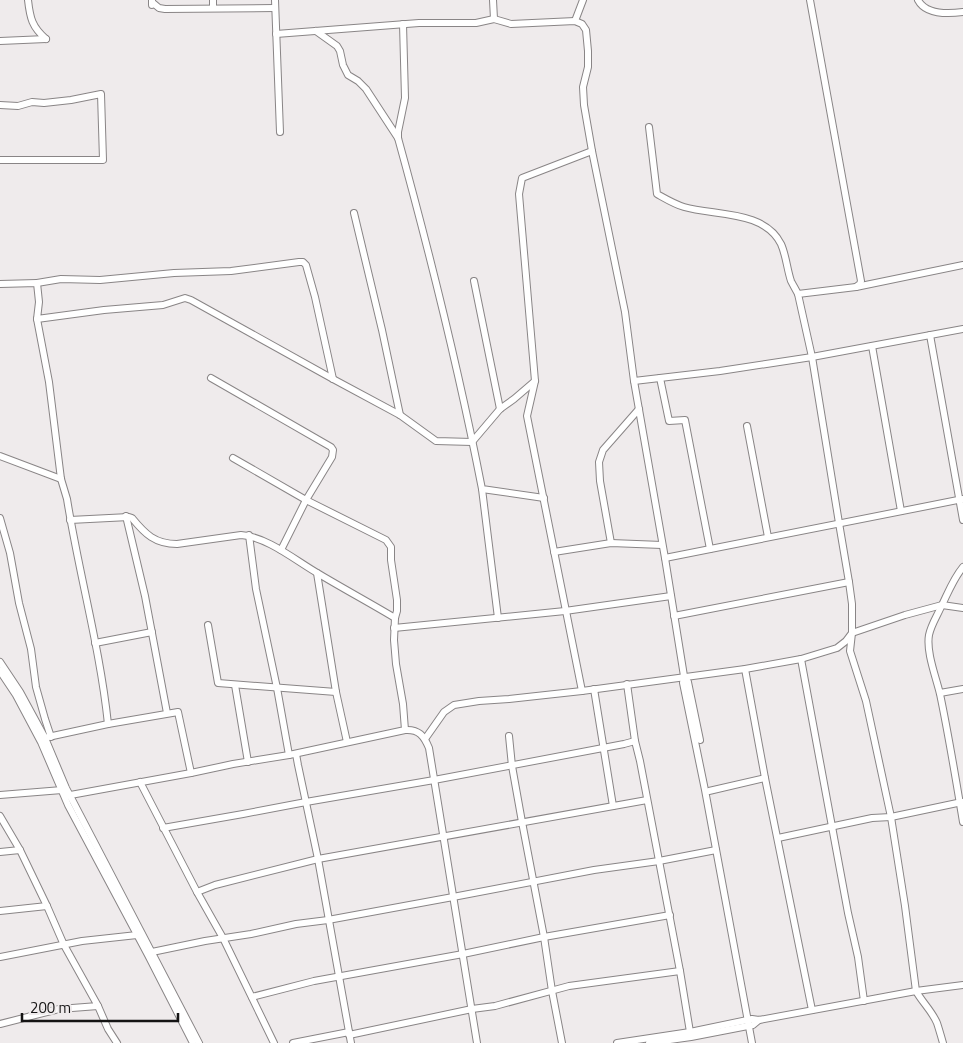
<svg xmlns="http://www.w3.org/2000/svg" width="963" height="1043" viewBox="0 0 963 1043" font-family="'Titillium Web',sans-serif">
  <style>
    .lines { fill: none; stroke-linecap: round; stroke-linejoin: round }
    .minor-casing { stroke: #898586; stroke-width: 8 }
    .minor { stroke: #fff; stroke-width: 6 }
  </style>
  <rect width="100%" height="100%" fill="#efebec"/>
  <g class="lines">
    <g class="minor-casing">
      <g id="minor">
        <path d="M28 0C30 18 32 27 46 39"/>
        <path d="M152 0V5L153 3 159 8 165 9 275 8"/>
        <path d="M213 0V8"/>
        <path d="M275 0 280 132"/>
        <path d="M493 0 494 19"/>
        <path d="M810 0 861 281 860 284 856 287 798 294 812 357 839 523 849 582 852 604V633L850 651 866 701 891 817 905 906 916 991C922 1002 932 1011 937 1023 939 1029 941 1036 943 1043"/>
        <path d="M918 0C926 15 948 14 963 12"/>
        <path d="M575 21 583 0"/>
        <path d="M403 24 405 98 398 132V138C430 254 459 371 482 489L544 498"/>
        <path d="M316 31 337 46 340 51 343 65 348 75 358 81 366 89 398 138"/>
        <path d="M276 34 419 23H476L494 19 511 24 575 21 582 24 586 30 588 51V67L583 87 584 105 592 151 625 312 634 381 665 558 684 676 683 683 705 790 752 1043"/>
        <path d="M0 41 46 39"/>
        <path d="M0 105 18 106 32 102 44 103 71 100 101 94 103 160H0"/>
        <path d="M649 127 657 194C666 199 674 204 684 207 715 216 764 210 781 244 786 255 787 269 791 281 793 285 796 290 798 294"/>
        <path d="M354 213 382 330 400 415"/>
        <path d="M474 281 500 409"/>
        <path d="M37 283 61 279 100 280 174 273 231 271 299 262H303L306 265 315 297 333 379"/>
        <path d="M0 284 37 283 39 302 37 319 104 310 163 305 185 298 191 300 333 379 400 415 436 441 472 442 500 409 514 399 535 381"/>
        <path d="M856 287 963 265"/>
        <path d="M37 319 49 382 61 479 67 499C79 574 100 648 108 724"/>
        <path d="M930 335 963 520"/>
        <path d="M872 346 901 511"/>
        <path d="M211 378 331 447 333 450 332 457 306 500 281 550"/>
        <path d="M660 378 669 421 685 420 710 549"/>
        <path d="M634 381 720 371 812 357 963 329"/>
        <path d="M747 426 768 537"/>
        <path d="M0 456 61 479"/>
        <path d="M482 489 498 618"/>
        <path d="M126 516 145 596 167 713"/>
        <path d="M0 518 10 553 19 603 31 649 36 687 45 719 51 737"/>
        <path d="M70 520 129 517 132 518C145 534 155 544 177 544L241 535C268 537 296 561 319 574 344 589 370 603 395 618"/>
        <path d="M249 535 256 589 277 688 289 755"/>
        <path d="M611 543 600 481 599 462 603 450 639 409"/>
        <path d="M554 552 611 543 662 545"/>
        <path d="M665 558 963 499"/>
        <path d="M963 567C953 579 948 593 941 607 937 616 931 625 929 635 926 652 936 677 940 694 949 737 956 780 963 822"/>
        <path d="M317 573 336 692 347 742"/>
        <path d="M674 616 849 582"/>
        <path d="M208 625 218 683 336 692"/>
        <path d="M394 628 565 611 671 596"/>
        <path d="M95 643 152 632"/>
        <path d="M801 659 848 913 858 957 864 1001"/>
        <path d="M0 662 20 692 45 738 66 788 199 1043"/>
        <path d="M745 669 765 778 812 1010"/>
        <path d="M0 671 16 695 41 742 68 805 148 955 193 1043"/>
        <path d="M684 676 688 682 700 740"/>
        <path d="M627 684 635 741 640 761 680 971 690 1032"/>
        <path d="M235 685 248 762"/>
        <path d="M594 689 613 806"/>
        <path d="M582 691 527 416 535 381 519 194 522 178 592 151"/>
        <path d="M940 693 963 689"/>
        <path d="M405 730C419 729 424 736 429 748L477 1043"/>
        <path d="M509 736 512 766 522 822 544 937 552 991 562 1043"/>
        <path d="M48 737 108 724 178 712 191 773"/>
        <path d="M425 739 444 712 454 705 479 701 509 699 582 691 745 669 801 659 837 648 846 641 852 633 905 615 942 605 963 608"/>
        <path d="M296 754 298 765 318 859 351 1043"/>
        <path d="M140 782 197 892 223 938 274 1043"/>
        <path d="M709 791 765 778"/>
        <path d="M0 795 62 790"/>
        <path d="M65 796 191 773 233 764 289 755 405 730 403 704 396 664 394 640 395 618 397 611V600L391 560V547L386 540 306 500 233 458"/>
        <path d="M0 816 20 850 47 906 64 945 98 1006 59 1009 0 1024"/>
        <path d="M163 828 243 814 306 802 434 780 624 744 635 741"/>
        <path d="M778 838 872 818 891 817 962 802"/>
        <path d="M0 852 20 850"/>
        <path d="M197 892 215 885 318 859 647 800"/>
        <path d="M0 911 47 906"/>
        <path d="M152 952 205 941 251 934 296 924 328 920 453 897 594 870 659 861 716 850"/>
        <path d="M0 957 82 941 137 935"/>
        <path d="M252 997 314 981 463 954 544 937 670 915"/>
        <path d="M98 1006 108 1029 117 1043"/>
        <path d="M349 1035 472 1009 495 1006 569 986 680 971"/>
        <path d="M293 1043 349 1032"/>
        <path d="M617 1043 690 1032 752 1019 759 1020 916 991 963 985"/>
        <path d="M649 1043 691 1037 753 1025 759 1020"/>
      </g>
    </g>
    <use href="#minor" class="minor"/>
  </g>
  <path d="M22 1013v8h156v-8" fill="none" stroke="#151414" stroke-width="2.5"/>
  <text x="30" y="1013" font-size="15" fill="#151414" stroke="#efebec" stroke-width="4" paint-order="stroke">200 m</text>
</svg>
